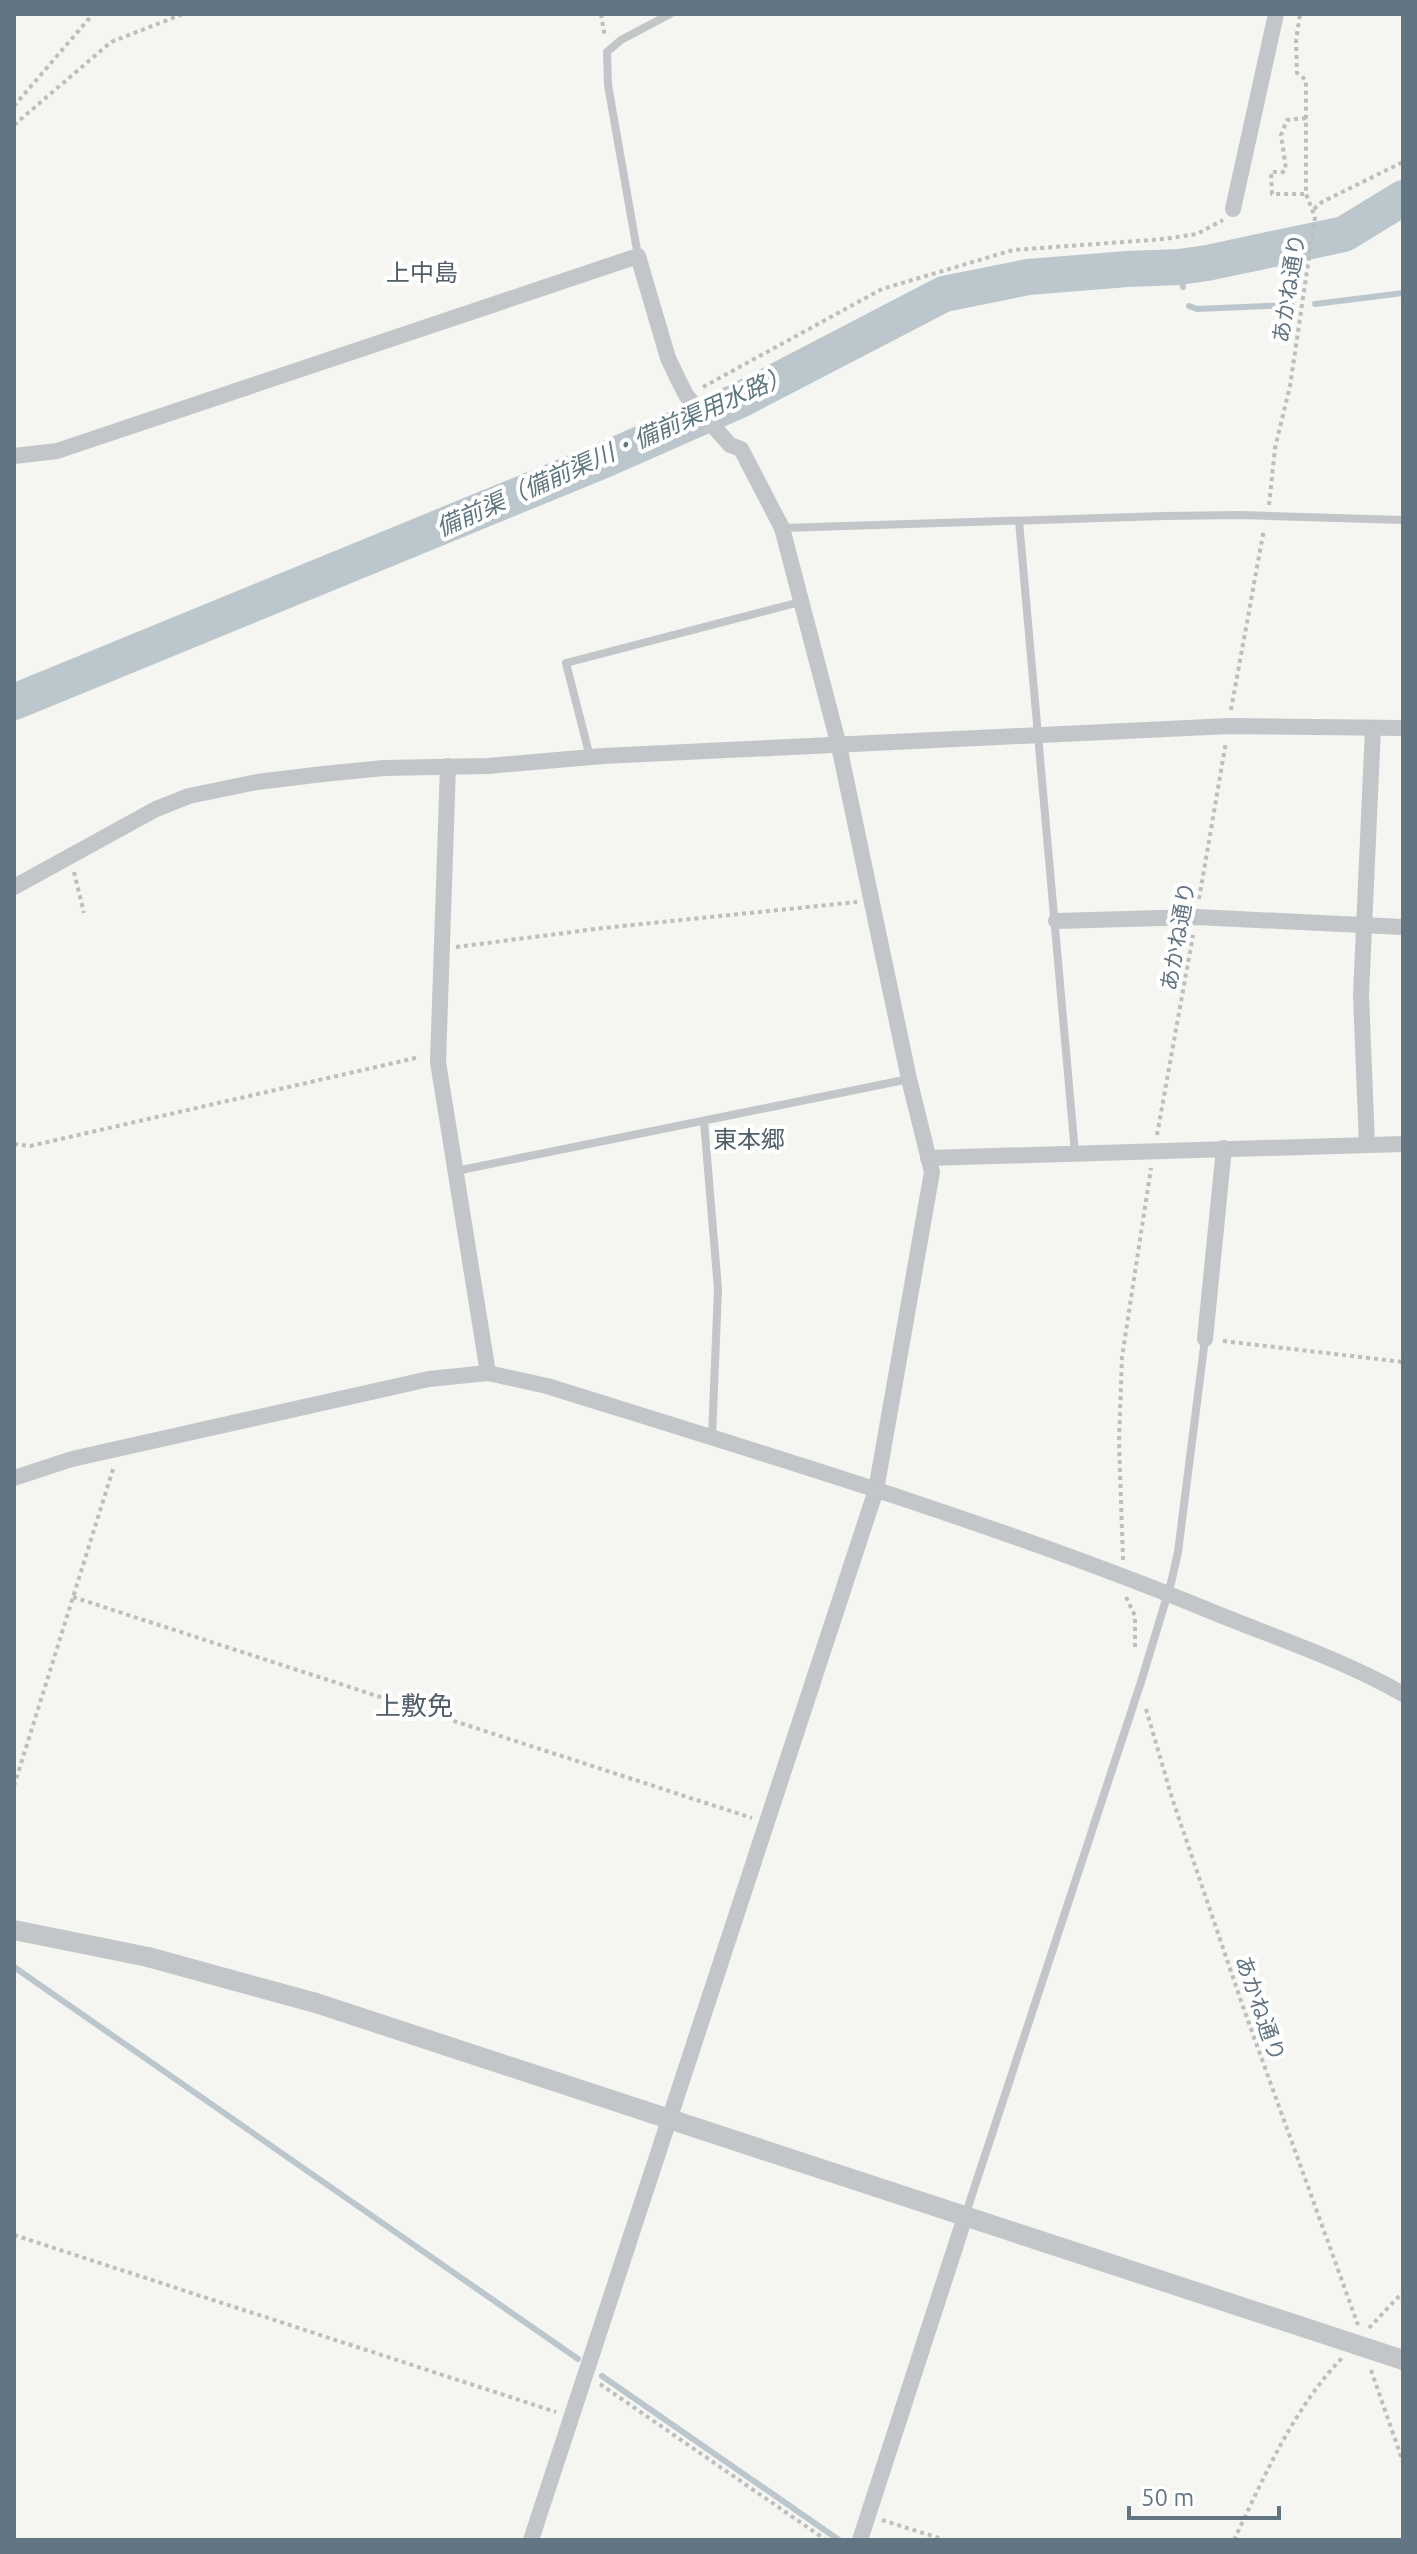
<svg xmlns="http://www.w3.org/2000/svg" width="1417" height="2554" viewBox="0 0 1417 2554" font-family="Ubuntu,'Noto Sans JP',sans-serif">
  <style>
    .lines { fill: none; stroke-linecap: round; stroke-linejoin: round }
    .stream { stroke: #bbc7cc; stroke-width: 6 }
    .river { stroke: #bbc7cc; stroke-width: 36 }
    .path { stroke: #bcbec0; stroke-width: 4; stroke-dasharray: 4 4; stroke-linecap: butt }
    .service { stroke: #c2c6c9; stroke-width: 8 }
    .minor { stroke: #c2c6c9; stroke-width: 16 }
    .tertiary { stroke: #c2c6c9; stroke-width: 20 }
    .labels { text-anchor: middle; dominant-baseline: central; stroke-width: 8; stroke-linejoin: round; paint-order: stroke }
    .street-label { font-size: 22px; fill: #637483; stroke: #fff }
    .neighbourhood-label { font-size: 24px; fill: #515d68; stroke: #fff }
    .water-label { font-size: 24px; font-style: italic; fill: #5f7780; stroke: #fff }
    .quarter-label { font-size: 26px; fill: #515d68; stroke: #fff }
  </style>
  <rect width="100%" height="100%" fill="#f5f5f1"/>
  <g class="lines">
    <g class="stream">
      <path d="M1179 267 1183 287"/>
      <path d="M1315 304 1403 293"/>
      <path d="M1189 306 1197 309 1291 305"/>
      <path d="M14 1967 578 2359"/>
      <path d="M602 2376 839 2540"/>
    </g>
    <path class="river" d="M14 702 604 460 740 400 944 294 1028 277 1127 269 1179 267 1207 263 1344 234 1403 198"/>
    <g class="path">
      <path d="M601 14 605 37"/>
      <path d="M14 106 93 14"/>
      <path d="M1306 118 1287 120 1281 135 1286 169 1283 172H1271L1272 194H1306"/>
      <path d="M14 125 111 42 183 14"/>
      <path d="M1314 209 1322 202 1403 162"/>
      <path d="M703 387 882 289 1013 250 1164 239 1197 234 1223 220"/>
      <path d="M1269 505 1275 448 1290 386 1315 217 1306 194V80L1297 73 1296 41 1300 14"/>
      <path d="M1231 710 1264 529"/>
      <path d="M74 872 84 913"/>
      <path d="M1199 899 1226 742"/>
      <path d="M456 947 603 928 857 902"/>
      <path d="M1157 1135 1193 935"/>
      <path d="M14 1144 30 1146 420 1057"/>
      <path d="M1223 1341 1403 1362"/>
      <path d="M1123 1560 1119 1442 1122 1357 1151 1168"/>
      <path d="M73 1597 752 1818"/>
      <path d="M1126 1597 1135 1616V1650"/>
      <path d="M1146 1709 1172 1798 1242 2004 1358 2325"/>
      <path d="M14 1786 114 1466"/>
      <path d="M14 2235 556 2412"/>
      <path d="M1369 2328 1403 2292"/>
      <path d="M1371 2370 1403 2462"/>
      <path d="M600 2384 826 2540"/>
      <path d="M882 2520 945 2540"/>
      <path d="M1234 2540C1264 2477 1293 2409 1342 2358"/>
    </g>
    <g class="service">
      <path d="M638 256 608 85 607 52 621 40 670 14"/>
      <path d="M1019 521 1075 1153"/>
      <path d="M783 528 1164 516 1240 515 1403 520"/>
      <path d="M590 757 566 663 800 602"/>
      <path d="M704 1121 718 1289 712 1437"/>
      <path d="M456 1171 909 1079"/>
      <path d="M965 2216 1141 1682 1171 1583 1178 1552 1205 1339"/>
    </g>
    <g class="minor">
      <path d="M1233 209 1276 14"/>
      <path d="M14 456 57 451 638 256 668 358 678 379 686 395 730 445 741 449 782 528 839 746 909 1079 932 1172 876 1490 531 2540"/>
      <path d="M448 766 438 1062 488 1373"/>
      <path d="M14 887 156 809 189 796 257 782 323 774 384 768 488 766 603 756 1229 726 1403 728"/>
      <path d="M1056 921 1196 917 1403 927"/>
      <path d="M1367 1145 1361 995 1373 728"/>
      <path d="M928 1158 1403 1144"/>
      <path d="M1205 1339 1224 1148"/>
      <path d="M14 1478 72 1459 429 1379 488 1373 547 1386C768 1455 989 1521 1203 1608 1270 1636 1340 1658 1403 1694"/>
      <path d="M860 2540 965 2217"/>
    </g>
    <path class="tertiary" d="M14 1930 148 1957 316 2003 1403 2360"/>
  </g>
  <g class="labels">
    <g class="street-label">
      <text transform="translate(1288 288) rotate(-81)">あかね通り</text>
      <text transform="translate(1177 936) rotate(-80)">あかね通り</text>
      <text transform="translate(1261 2008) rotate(71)">あかね通り</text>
    </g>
    <g class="neighbourhood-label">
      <text x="422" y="272">上中島</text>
      <text x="749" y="1139">東本郷</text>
    </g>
    <g class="water-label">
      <text transform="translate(613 451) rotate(-24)">備前渠（備前渠川・備前渠用水路）</text>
    </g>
    <g class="quarter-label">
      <text x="414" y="1705">上敷免</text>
    </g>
  </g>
  <rect width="1417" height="2554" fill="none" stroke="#637483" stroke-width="32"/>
  <path d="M1129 2506v12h150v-12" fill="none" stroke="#637483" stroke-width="4"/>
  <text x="1141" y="2506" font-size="24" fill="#637483" stroke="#ffffff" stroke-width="6" paint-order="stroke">50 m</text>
</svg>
